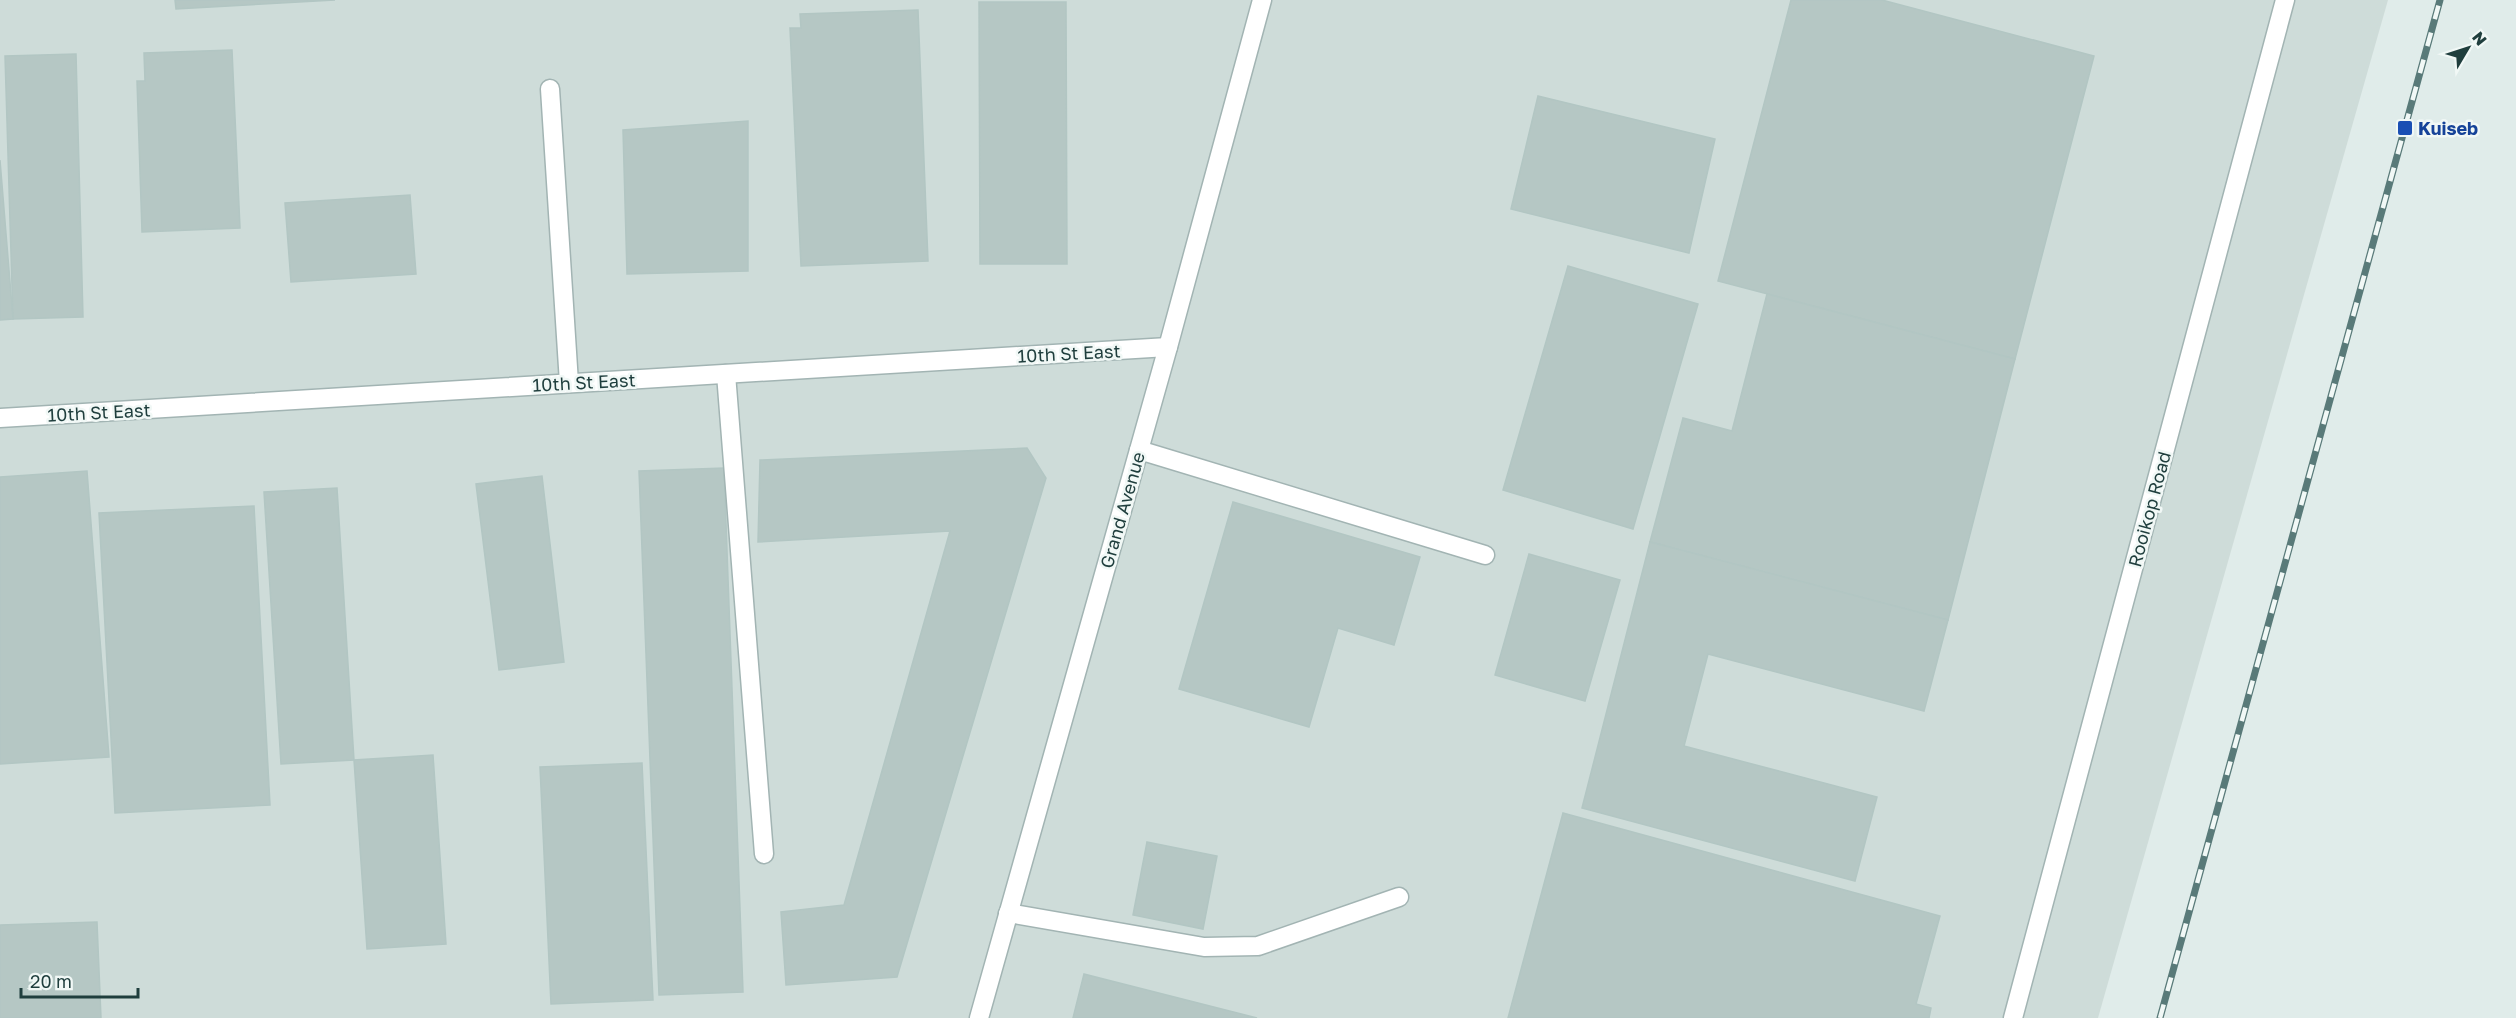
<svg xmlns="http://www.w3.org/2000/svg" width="2516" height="1018" viewBox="0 0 2516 1018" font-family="'Golos Text',sans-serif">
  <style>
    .built { fill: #cedcd9 }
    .building { fill: #b5c7c4; stroke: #b2c6c3; stroke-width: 1.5 }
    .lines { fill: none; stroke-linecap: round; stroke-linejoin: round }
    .minor-casing { stroke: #a2b4b3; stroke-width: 21 }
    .minor { stroke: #fff; stroke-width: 18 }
    .rail-casing { stroke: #597a79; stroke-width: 7 }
    .rail { stroke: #f1f8f6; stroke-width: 4.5; stroke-dasharray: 14; stroke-linecap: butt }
    .transit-dot { fill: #1a4fb4; stroke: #f1f8f6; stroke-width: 2 }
    .labels { text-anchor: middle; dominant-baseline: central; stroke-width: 5; stroke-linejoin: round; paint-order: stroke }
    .transit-label { font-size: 18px; font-weight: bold; fill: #164399; stroke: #f1f8f6; text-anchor: start }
    .street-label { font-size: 18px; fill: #1f3e3d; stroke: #f1f8f6 }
  </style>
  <rect width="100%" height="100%" fill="#e0ecea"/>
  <path class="built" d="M0 0H2388L2098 1018H0Z"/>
  <g class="building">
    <path d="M175 0H335L176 9Z"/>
    <path d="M1791 0H1882L2094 56 2015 359 1718 281Z"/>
    <path d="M979 2H1066L1067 264H980Z"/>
    <path d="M918 10 928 261 801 266 790 28H801L800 14Z"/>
    <path d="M232 50 240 228 142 232 137 81H145L144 53Z"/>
    <path d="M76 54 83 317 13 319 5 56Z"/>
    <path d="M1538 96 1715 139 1689 253 1511 209Z"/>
    <path d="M748 121V271L627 274 623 130Z"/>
    <path d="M0 160 13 319 0 320Z"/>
    <path d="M410 195 416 274 291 282 285 203Z"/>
    <path d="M1568 266 1698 304 1633 529 1503 490Z"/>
    <path d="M1767 294 2015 359 1948 620 1650 542 1683 418 1732 431Z"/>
    <path d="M1027 448 1046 478 897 977 786 985 781 912 844 905 950 531 758 542 760 460Z"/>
    <path d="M724 468 743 992 659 995 639 471Z"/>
    <path d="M87 471 109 757 0 764V477Z"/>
    <path d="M542 476 564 662 499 670 476 484Z"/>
    <path d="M337 488 354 760 281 764 264 492Z"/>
    <path d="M1233 502 1420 557 1394 645 1338 628 1309 727 1179 689Z"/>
    <path d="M254 506 270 805 115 813 99 513Z"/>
    <path d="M1650 542 1948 620 1924 711 1708 654 1684 746 1877 797 1855 881 1582 808Z"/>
    <path d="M1529 554 1620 580 1585 701 1495 675Z"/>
    <path d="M433 755 446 944 367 949 354 760Z"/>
    <path d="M642 763 653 1000 551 1004 540 767Z"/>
    <path d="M1563 813 1940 916 1916 1004 1931 1008 1929 1018H1508Z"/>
    <path d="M1147 842 1217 856 1203 929 1133 915Z"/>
    <path d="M97 922 101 1018H0V925Z"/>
    <path d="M1084 974 1257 1018H1073Z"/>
  </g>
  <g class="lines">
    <g class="minor-casing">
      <g id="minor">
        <path d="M550 89 569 383"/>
        <path d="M726 374 764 854"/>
        <path d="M0 418 1168 347"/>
        <path d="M1139 450 1485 555"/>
        <path d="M1008 913 1204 947 1258 946 1399 897"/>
        <path d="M979 1018 1168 347 1262 0"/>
        <path d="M2013 1018 2285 0"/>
      </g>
    </g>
    <use href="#minor" class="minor"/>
    <g class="rail-casing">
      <path id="rail" d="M2160 1018 2440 0"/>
    </g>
    <use href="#rail" class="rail"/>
  </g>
  <rect class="transit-dot" x="2397" y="120" width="16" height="16" rx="3"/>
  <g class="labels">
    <g class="transit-label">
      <text x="2418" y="128">Kuiseb</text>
    </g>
    <g class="street-label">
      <text transform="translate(1069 353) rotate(-3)">10th St East</text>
      <text transform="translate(584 382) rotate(-3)">10th St East</text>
      <text transform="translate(99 412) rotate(-3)">10th St East</text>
      <text transform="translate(2149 509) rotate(-75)">Rooikop Road</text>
      <text transform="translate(1122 510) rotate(-74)">Grand Avenue</text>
    </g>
  </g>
  <g transform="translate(2468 48) rotate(51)" stroke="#f1f8f6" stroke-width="4.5" paint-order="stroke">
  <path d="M0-4.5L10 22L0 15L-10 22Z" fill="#1f3e3d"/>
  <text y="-9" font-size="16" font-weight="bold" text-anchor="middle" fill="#1f3e3d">N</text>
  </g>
  <path d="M21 988v9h117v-9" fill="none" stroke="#1f3e3d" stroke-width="3"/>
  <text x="30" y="988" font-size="18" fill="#1f3e3d" stroke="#f1f8f6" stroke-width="4.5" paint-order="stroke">20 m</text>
</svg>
